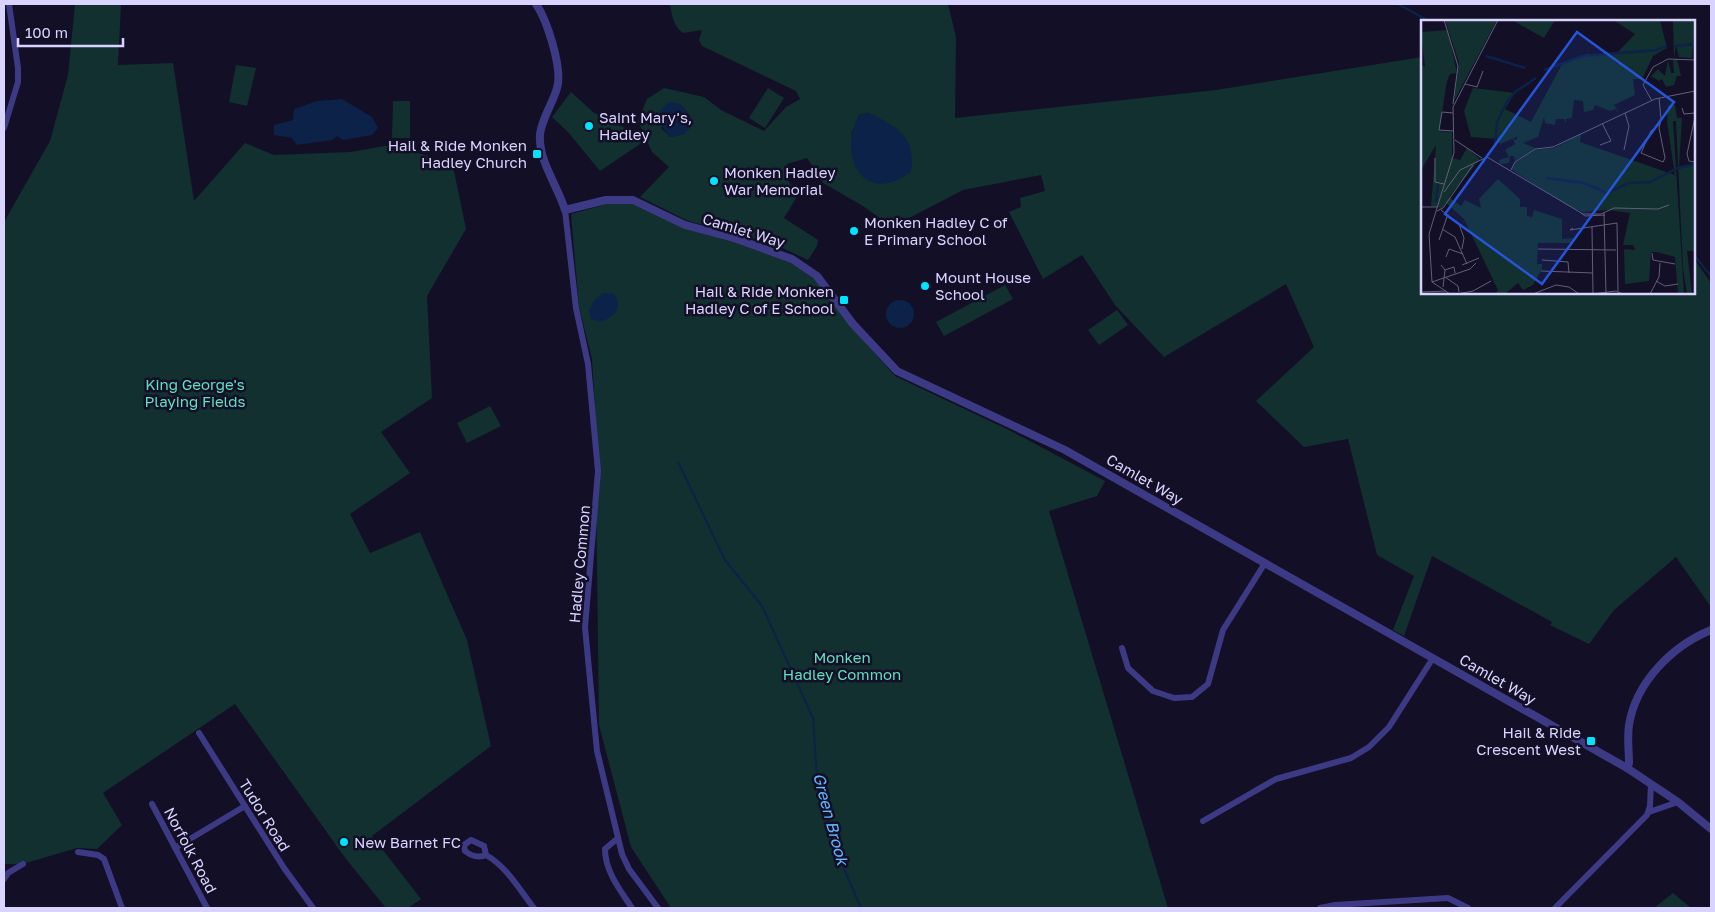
<svg xmlns="http://www.w3.org/2000/svg" width="1715" height="912" viewBox="0 0 1715 912" font-family="'Golos Text',sans-serif">
  <style>
    .green { fill: #12302f; fill-rule: evenodd }
    .water { fill: #0c2248 }
    .lines { fill: none; stroke-linecap: round; stroke-linejoin: round }
    .stream { stroke: #0c2248; stroke-width: 2 }
    .minor { stroke: #3d3a85; stroke-width: 6 }
    .tertiary { stroke: #3d3a85; stroke-width: 8 }
    .poi-dot { fill: #00e5ff; stroke: #130f26; stroke-width: 2 }
    .labels { text-anchor: middle; dominant-baseline: central; stroke-width: 5; stroke-linejoin: round; paint-order: stroke }
    .poi-label { font-size: 15px; fill: #d9d4ff; stroke: #130f26; text-anchor: start }
    .street-label { font-size: 15px; fill: #d9d4ff; stroke: #130f26 }
    .park-label { font-size: 15px; fill: #5fe0c0; stroke: #130f26 }
    .water-label { font-size: 16px; font-style: italic; fill: #62b6ff; stroke: #130f26 }
    .inset-river { fill: none; stroke: #0c2248; stroke-width: 2.5 }
    .inset-road { fill: none; stroke: #625e7d; stroke-width: 1 }
    .view { fill: #2655da; fill-opacity: 0.15; stroke: #2655da; stroke-width: 2.5 }
    .inset-edge { fill: none; stroke: #d9d4ff; stroke-width: 2.5 }
  </style>
  <rect width="100%" height="100%" fill="#130f26"/>
  <g class="green">
    <path d="M75 4H121L118 65 173 63 194 201 245 143 274 155 351 152 390 145 435 158 454 171 466 229 427 296 432 398 381 432 410 473 350 514 370 553 420 532 467 640 491 746 372 836 421 899 408 908H386L346 859 235 704 103 793 122 825 97 849 77 848 23 864H4V222L50 141 68 75Z"/>
    <path d="M672 4H948L956 37 955 118 1216 90 1422 57V292H1694V259L1711 283V607L1676 557 1614 610 1589 644 1550 625 1552 622 1432 556 1404 636 1393 630 1414 576 1377 555 1348 439 1304 447 1256 401 1314 347 1286 284 1164 357 1115 305 1082 255 1043 279 1009 212 1021 207 1020 198 1045 191 1041 175 963 190 892 227 863 206 823 183 807 158 787 164V179L798 195 784 218 818 240 817 246 808 260 774 244 688 221 640 197 669 167 652 152 638 121 647 99 664 88 704 97 721 110 764 131 786 107 800 99 796 91 702 46 699 40 702 30 683 33C674 27 672 16 670 5ZM680 104 691 117 684 134 670 137 661 128ZM868 113 898 130 851 135 859 115Z"/>
    <path d="M236 65 256 68 247 106 229 102Z"/>
    <path d="M768 88 784 98 765 128 749 118Z"/>
    <path d="M571 92 593 112 627 129 643 142 600 171 568 132 552 117Z"/>
    <path d="M393 101H410V138H392Z"/>
    <path d="M615 202H629L648 209 686 229 734 241 790 262 817 281 853 329 895 376 1011 431 1105 481 1097 496 1049 511 1168 908H671L631 847 599 725 595 408 592 359 579 307 571 214Z"/>
    <path d="M1005 285 1013 299 944 336 936 322Z"/>
    <path d="M1117 310 1128 325 1099 345 1088 330Z"/>
    <path d="M490 406 501 426 467 443 457 423Z"/>
    <path d="M1673 893 1691 908H1654Z"/>
  </g>
  <g class="water">
    <path d="M342 99 372 117 378 128 372 135 343 140 337 136 332 140 297 145 292 138 274 135V125L293 120 294 109 317 101Z"/>
    <path d="M671 102 680 104 691 117 690 128 684 134 670 137C659 126 653 110 671 102Z"/>
    <path d="M868 113C898 127 916 136 911 172 862 207 837 156 859 115Z"/>
    <path d="M603 293 614 294C624 309 614 316 601 322L591 319 589 310 595 299Z"/>
    <circle cx="900" cy="314" r="14"/>
  </g>
  <g class="lines">
    <g class="stream">
      <path d="M1398 4 1429 21"/>
      <path d="M1694 255 1711 276"/>
      <path d="M678 462 725 560 762 606 813 718 817 779 838 855 861 908"/>
    </g>
    <g class="minor">
      <path d="M4 128 18 82V68L9 4"/>
      <path d="M565 210 576 308 588 364 598 471 585 627 588 659 597 751 622 854 629 869 658 908"/>
      <path d="M1122 648 1128 668 1153 691 1174 698 1192 697 1208 684 1223 630 1265 563"/>
      <path d="M199 733 284 868 313 908"/>
      <path d="M152 804 207 908"/>
      <path d="M1649 812 1678 802"/>
      <path d="M1203 821 1276 779 1351 758 1369 747 1389 727 1433 658"/>
      <path d="M618 838 605 849C605 871 620 890 632 908"/>
      <path d="M175 848 245 806"/>
      <path d="M78 852 98 855 104 859 122 908"/>
      <path d="M486 855C479 858 471 856 465 851L464 845 471 840 484 846 486 855C507 867 519 889 534 908"/>
      <path d="M4 879 8 873 23 864"/>
      <path d="M1320 908 1335 905 1448 898 1468 908"/>
      <path d="M1555 908 1647 815 1650 806 1651 784"/>
    </g>
    <g class="tertiary">
      <path d="M536 4C547 20 563 69 557 88 553 103 542 118 540 134 538 161 558 186 565 210L606 200H633L685 225 734 238 792 259 817 276 853 324 897 371 1065 450 1627 768 1678 802 1711 829"/>
      <path d="M1627 768 1629 763C1629 751 1627 738 1629 725 1636 682 1672 646 1711 630"/>
    </g>
  </g>
  <g class="poi-dot">
    <circle cx="589" cy="126" r="5"/>
    <rect x="532" y="149" width="10" height="10" rx="2.5"/>
    <circle cx="714" cy="181" r="5"/>
    <circle cx="854" cy="231" r="5"/>
    <circle cx="925" cy="286" r="5"/>
    <rect x="839" y="295" width="10" height="10" rx="2.5"/>
    <rect x="1586" y="736" width="10" height="10" rx="2.5"/>
    <circle cx="344" cy="842" r="5"/>
  </g>
  <g class="labels">
    <g class="poi-label">
      <text x="599" y="117">Saint Mary's,<tspan x="599" dy="17">Hadley</tspan></text>
      <text x="527" y="145" text-anchor="end">Hail &amp; Ride Monken<tspan x="527" dy="17">Hadley Church</tspan></text>
      <text x="724" y="172">Monken Hadley<tspan x="724" dy="17">War Memorial</tspan></text>
      <text x="864" y="222">Monken Hadley C of<tspan x="864" dy="17">E Primary School</tspan></text>
      <text x="935" y="277">Mount House<tspan x="935" dy="17">School</tspan></text>
      <text x="834" y="291" text-anchor="end">Hail &amp; Ride Monken<tspan x="834" dy="17">Hadley C of E School</tspan></text>
      <text x="1581" y="732" text-anchor="end">Hail &amp; Ride<tspan x="1581" dy="17">Crescent West</tspan></text>
      <text x="354" y="842">New Barnet FC</text>
    </g>
    <g class="street-label">
      <text transform="translate(744 230) rotate(17)">Camlet Way</text>
      <text transform="translate(1145 479) rotate(30)">Camlet Way</text>
      <text transform="translate(579 564) rotate(-85)">Hadley Common</text>
      <text transform="translate(1498 679) rotate(30)">Camlet Way</text>
      <text transform="translate(265 815) rotate(58)">Tudor Road</text>
      <text transform="translate(191 850) rotate(62)">Norfolk Road</text>
    </g>
    <g class="park-label">
      <text x="195" y="384">King George's<tspan x="195" dy="17">Playing Fields</tspan></text>
      <text x="842" y="657">Monken<tspan x="842" dy="17">Hadley Common</tspan></text>
    </g>
    <g class="water-label">
      <text transform="translate(831 819) rotate(75)">Green Brook</text>
    </g>
  </g>
  <g transform="translate(1421 20)">
    <rect width="274" height="274" fill="#130f26"/>
    <path d="M24 0H76L33 81 38 43ZM91 0H134L123 18ZM192 0H239L246 28 232 36 221 59H212L214 75 193 85 199 94 194 89 189 91 174 85 172 90 163 92 162 81 153 80 151 98 145 99V104L143 99H135L134 105 124 103 123 97 117 117 102 123 114 128 94 141 93 136H89L88 143 79 144 78 140 88 137 84 130 94 124 92 119 96 120V117L79 124 76 119 50 117 43 91 52 68 94 73 84 89 110 102 141 44 166 34H195L214 14ZM252 0H274L271 38 258 37 255 25 253 38ZM27 10 36 53 29 54 26 61 18 111 31 112V138L39 140 46 128 59 139 28 177 40 186 44 180 60 188 58 179 77 159 99 179V187H106V196L111 197 113 190 141 199V219L152 218V223H117L116 244H121V249L112 265 102 270 97 263 84 274H74L77 270 43 199 25 183 18 191V187L10 186 15 125 0 150V45L4 47 0 12ZM256 39 260 56H256L253 65 245 67 241 59 238 61 230 56 237 49 244 56 247 40 250 53H253L252 40ZM247 85H254L256 98H261L258 147 274 143V231H266L271 274H266L262 248 255 101H252L263 274H257L254 237 236 232H230L228 261 204 264 203 229 214 230 212 225H202L209 193 187 190 162 192 147 186 91 150 94 143 112 130 133 128 160 114 159 122 254 155 246 102Z" fill="#12302f"/>
    <path class="inset-river" d="M253 26 274 24M65 36 104 48M123 50 162 36 235 30 246 26M74 125 76 102 86 82 94 72 115 58M125 158 163 163 186 173 206 164M207 163 229 162 257 148 274 144M15 182 17 164"/>
    <path class="inset-road" d="M23 0 37 46 32 84M44 64 56 67 62 51M238 78 240 99 238 108 244 138 242 142 220 133 230 111 239 104M231 81 222 65 232 47 247 39 274 40M261 88 263 94 274 93M32 93 21 92 18 110 33 111M274 97 266 134 268 141 274 142M34 120 61 138M179 125 190 121 181 103M203 130 208 106 204 93M14 138V162L23 164M90 150 94 142 114 129 132 127 234 79 274 71M23 172 39 150 66 137 162 194H180L193 188 237 189 248 185M0 187H16M20 190 38 204 43 218 41 229M16 191 22 188 52 145M160 193 164 196 184 195M183 193 185 274M171 207 172 274M152 208 149 210 196 203 197 271M21 209 34 217 46 244M18 220 27 194M117 229 195 230M231 233 232 240 254 244M25 237 28 229 42 234M121 240 147 242 148 253M20 245 24 250 22 267M41 245 58 238M24 250 33 247 34 253M120 251 172 253M24 257 37 266 38 272M235 261 244 266 257 264M11 262 49 249 55 243M0 272 25 271M29 274 11 262 8 214 33 133 32 87 77 0M36 274 52 271 70 261M112 274 135 265 148 267 158 274M171 274 195 271 202 274M229 274 238 257 239 243"/>
    <path class="view" d="M156 12 253 82 121 264 24 194Z"/>
    <rect width="274" height="274" class="inset-edge"/>
  </g>
  <rect width="1715" height="912" fill="none" stroke="#d9d4ff" stroke-width="10"/>
  <path d="M18 38v8h105v-8" fill="none" stroke="#d9d4ff" stroke-width="2.5"/>
  <text x="25" y="38" font-size="15" fill="#d9d4ff" stroke="#130f26" stroke-width="4" paint-order="stroke">100 m</text>
</svg>
